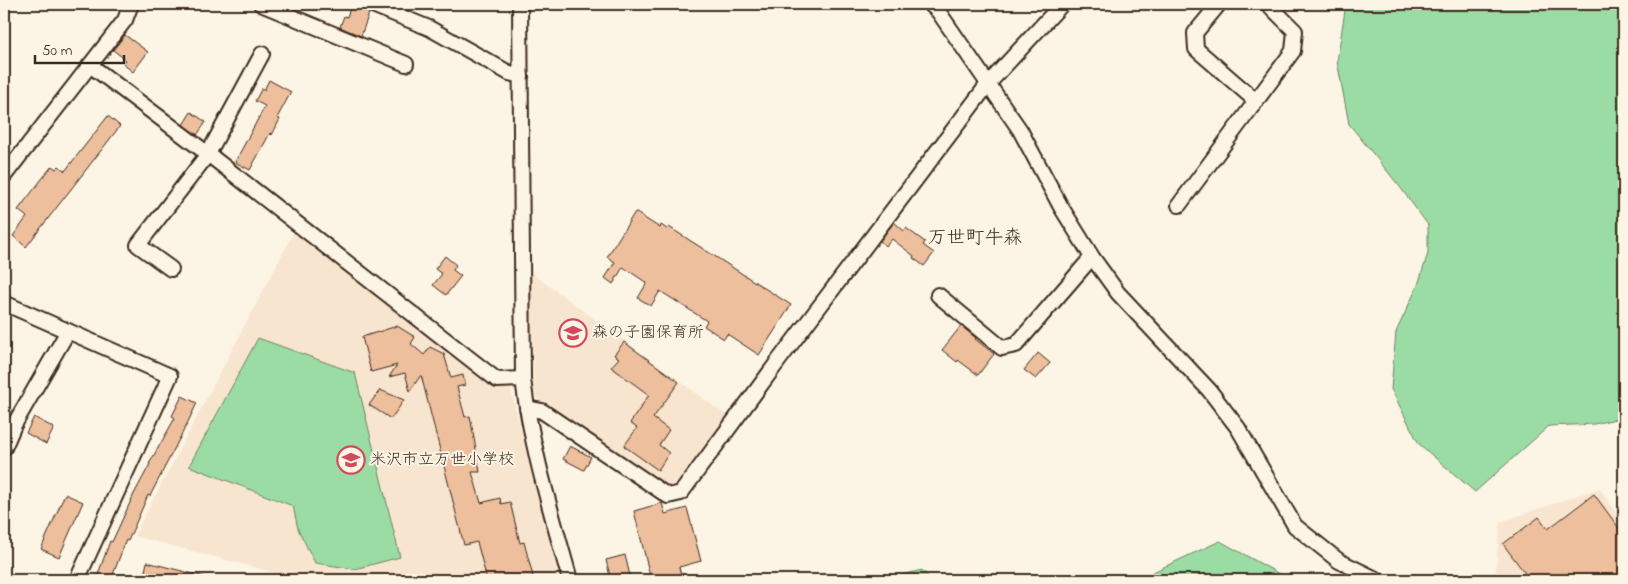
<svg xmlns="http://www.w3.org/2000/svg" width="1628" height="584" viewBox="0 0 1628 584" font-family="'Indie Flower','Klee One',sans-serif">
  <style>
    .built { fill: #f8e5cf }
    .green { fill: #9bdca5; stroke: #6b8362 }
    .building { fill: #edbf9d; stroke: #3b2a1e }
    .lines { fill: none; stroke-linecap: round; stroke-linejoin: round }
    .minor-casing { stroke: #3b2a1e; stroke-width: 18 }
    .minor { stroke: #fcf5e5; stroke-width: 14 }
    .labels { text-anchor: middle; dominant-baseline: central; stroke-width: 4; stroke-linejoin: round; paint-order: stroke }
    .poi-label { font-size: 16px; fill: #3b2a1e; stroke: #fcf5e5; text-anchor: start }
    .quarter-label { font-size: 19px; fill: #3b2a1e; stroke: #fcf5e5 }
  </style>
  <rect width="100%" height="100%" fill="#fcf5e5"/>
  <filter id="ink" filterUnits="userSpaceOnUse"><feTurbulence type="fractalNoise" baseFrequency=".02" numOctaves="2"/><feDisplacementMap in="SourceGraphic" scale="10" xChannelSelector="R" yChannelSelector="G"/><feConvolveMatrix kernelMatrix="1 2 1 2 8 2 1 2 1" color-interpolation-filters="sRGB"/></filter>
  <g filter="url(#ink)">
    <g class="built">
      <path d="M294 232 496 383H509L560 580H302L134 536Z"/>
      <path d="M530 272 729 417 677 489 672 491 542 406 534 394Z"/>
      <path d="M1599 488 1624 524V580H1495L1500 522Z"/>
    </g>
    <g class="green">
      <path d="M1346 4H1624V417L1594 424 1549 426 1475 492 1419 444 1391 389 1396 332 1418 285 1428 253V225L1400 187 1349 124 1337 61Z"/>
      <path d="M258 338 355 373 400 557 355 569 315 563 298 529 293 506 189 466Z"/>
      <path d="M1220 541 1290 580H1136L1140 578Z"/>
      <path d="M922 570 931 580H882Z"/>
    </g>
    <g class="building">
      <path d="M351 5 363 8 369 13 361 36 340 27 344 16 347 17Z"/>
      <path d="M125 35 148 52 133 72 123 64 126 60 113 50Z"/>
      <path d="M269 80 291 92 277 118 280 119 272 135 270 133 250 170 235 162 265 106 255 101 262 88 264 90Z"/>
      <path d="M191 112 206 122 197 135 183 125Z"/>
      <path d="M108 116 120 126 26 247 13 236 27 217 18 210 52 166 56 169 59 166 65 171Z"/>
      <path d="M635 212 660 228 661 225 667 229 669 227 791 305 759 355 727 334 724 339 704 326 707 321 660 291 651 306 638 298 647 283 623 267 613 284 605 278 615 262 607 257Z"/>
      <path d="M894 222 904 231 906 228 925 242 923 245 934 253 924 266 913 258 914 256 892 239 886 246 880 241Z"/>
      <path d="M445 256 456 265 453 270 461 276 446 295 433 285 442 274 435 269Z"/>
      <path d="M397 326 415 337 411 344 424 355 430 347 444 354 451 378 463 375 465 385 457 387 465 417 470 416 480 472H472L481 503 500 498 501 504 510 502 520 543 524 542 534 580H487L477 542 464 545 421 375 410 391 405 373 389 377 397 365 371 372 362 337Z"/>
      <path d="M961 326 976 338 975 339 994 354 978 375 958 360 957 362 942 350Z"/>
      <path d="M624 342 679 382 653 418 669 430 659 445 669 453 658 470 624 446 637 428 630 423 649 395 611 367 619 358 614 355Z"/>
      <path d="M1038 353 1050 363 1036 379 1024 370Z"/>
      <path d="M380 390 404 400 391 419 369 405Z"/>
      <path d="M182 396 197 403 186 426 150 496 148 495 128 541 126 540 111 580H96L110 541 112 542 134 494 150 464H149L175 418 172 416Z"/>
      <path d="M34 417 54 428 46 444 26 433Z"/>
      <path d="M570 446 591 457 584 470 563 459Z"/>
      <path d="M65 494 83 502 59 557 41 549Z"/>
      <path d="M1594 494 1624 535V580H1530L1503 544 1539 517 1548 529Z"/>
      <path d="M662 503 665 514 687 508 701 561 679 567 682 580H651L634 511Z"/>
      <path d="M625 555 631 580H611L606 560Z"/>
      <path d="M147 562 205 577 204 580H143Z"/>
    </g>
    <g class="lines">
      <g class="minor-casing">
        <g id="minor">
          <path d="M261 4 406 64"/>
          <path d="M370 4 429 28 509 73 521 76"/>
          <path d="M520 4 523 379C531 448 552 514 570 580"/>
          <path d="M930 4 938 11 1020 130 1061 207 1092 257 1118 293 1209 390 1238 428 1295 526 1339 561 1378 580"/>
          <path d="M90 65 208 154 497 380 523 379"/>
          <path d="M1256 101 1293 51 1295 31 1268 4"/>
          <path d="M4 176 125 20 131 4"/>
          <path d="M1179 205 1256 101 1196 49 1195 33 1219 4"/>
          <path d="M171 269 138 245 208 154 262 54"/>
          <path d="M938 295 1002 348 1016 345 1092 257"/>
          <path d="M4 303 170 376 77 580"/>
          <path d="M527 408 542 411 668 496 681 493 779 360 988 84 1062 4"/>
          <path d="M4 448 14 425 68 331"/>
        </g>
      </g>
      <use href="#minor" class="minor"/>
    </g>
  </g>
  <defs>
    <g id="school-ring" transform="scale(1.4375)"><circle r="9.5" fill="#fcf5e5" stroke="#d1495b" stroke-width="1.5"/><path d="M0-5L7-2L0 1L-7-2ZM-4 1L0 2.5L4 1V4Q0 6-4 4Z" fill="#d1495b"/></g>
  </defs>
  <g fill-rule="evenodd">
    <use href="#school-ring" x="573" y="333"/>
    <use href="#school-ring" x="351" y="460"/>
  </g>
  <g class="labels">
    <g class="poi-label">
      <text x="592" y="333">森の子園保育所</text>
      <text x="370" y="460">米沢市立万世小学校</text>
    </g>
    <g class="quarter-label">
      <text x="975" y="238">万世町牛森</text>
    </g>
  </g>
  <rect width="1628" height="584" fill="none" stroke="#fcf5e5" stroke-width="20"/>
  <rect x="10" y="10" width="1608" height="564" fill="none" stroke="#3b2a1e" stroke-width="2" filter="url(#ink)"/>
  <path d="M35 55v8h89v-8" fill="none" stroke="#3b2a1e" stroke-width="2.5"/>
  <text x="42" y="55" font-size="15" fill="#3b2a1e" stroke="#fcf5e5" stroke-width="4" paint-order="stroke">50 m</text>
</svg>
